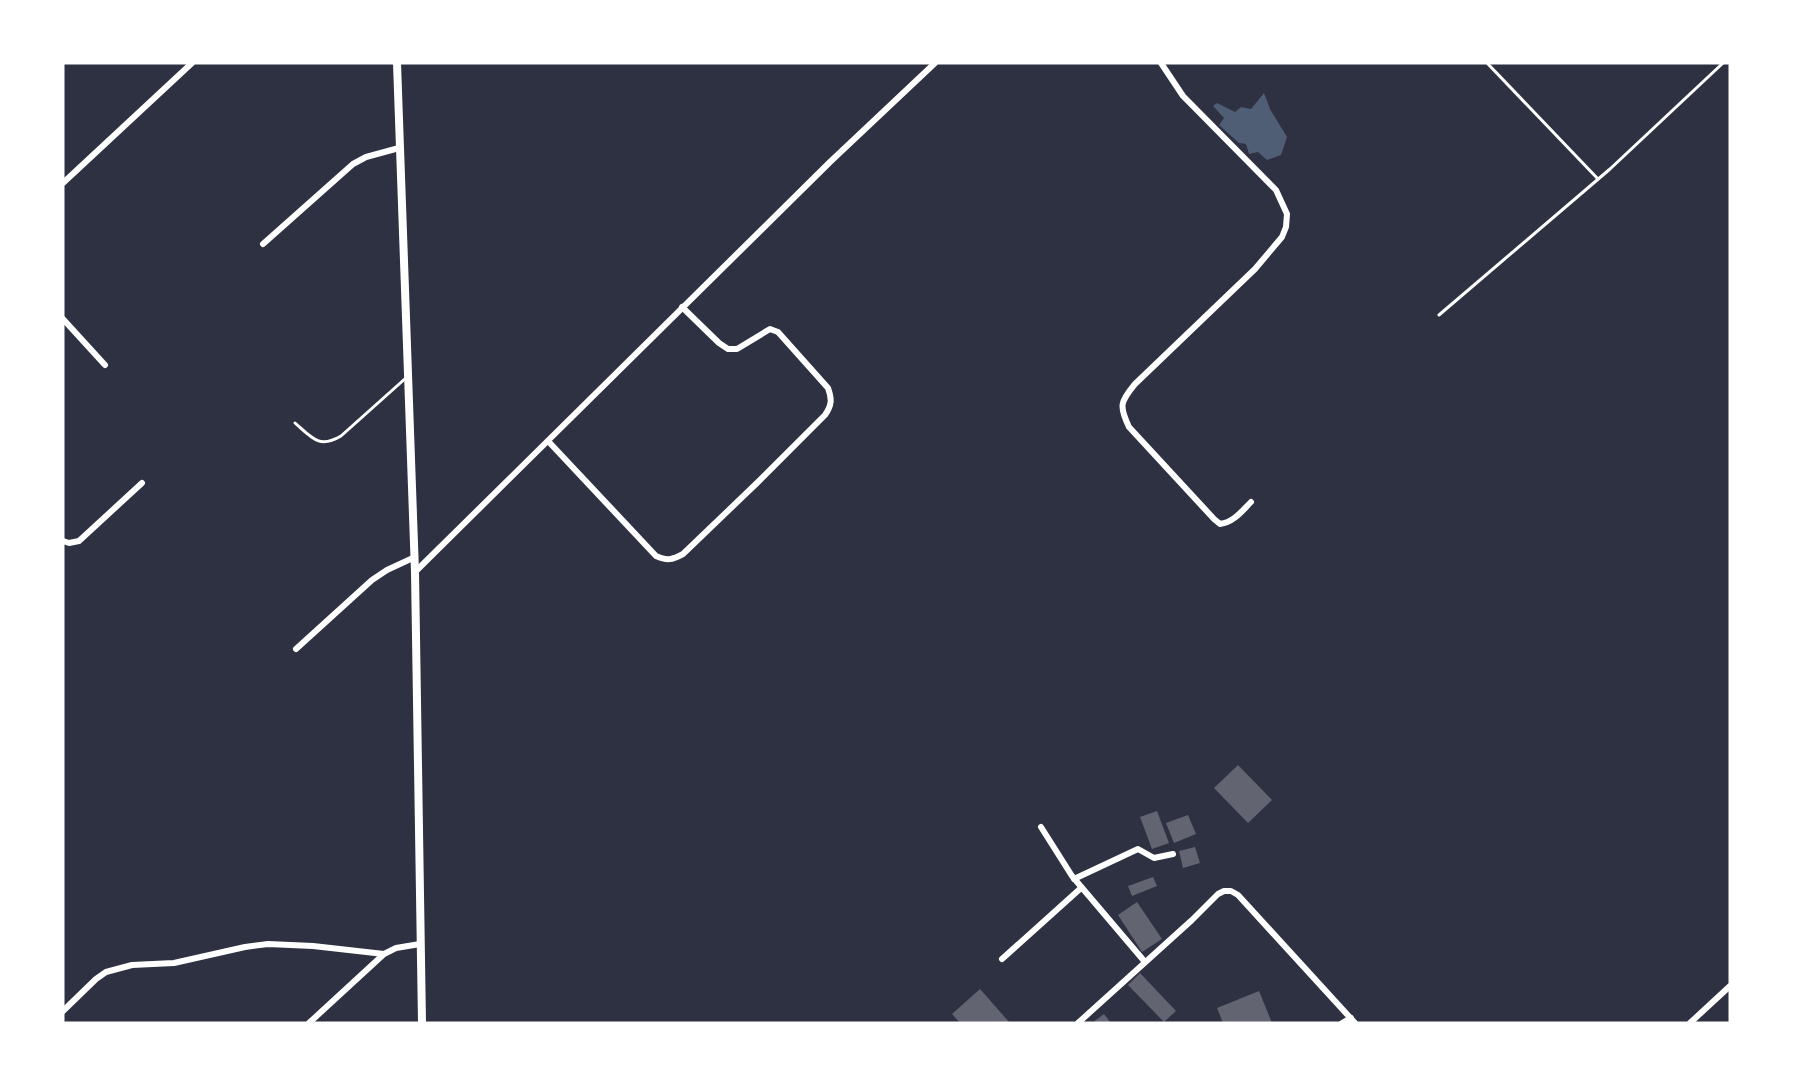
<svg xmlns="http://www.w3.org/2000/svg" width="1793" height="1086" viewBox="0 0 1793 1086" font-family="Cabin,sans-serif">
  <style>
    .water { fill: #4f5d75 }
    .building { fill: #626471 }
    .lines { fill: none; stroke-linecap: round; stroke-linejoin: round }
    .service { stroke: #fff; stroke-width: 3 }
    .minor { stroke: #fff; stroke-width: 6 }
    .tertiary { stroke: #fff; stroke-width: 8 }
  </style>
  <rect width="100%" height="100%" fill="#2d3142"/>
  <path class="water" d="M1264 93 1270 109 1287 137 1281 155 1267 160 1258 152 1249 154 1246 144 1239 143 1219 125 1224 118 1213 106 1217 103 1235 112 1241 107 1251 109Z"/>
  <g class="building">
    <path d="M1238 765 1272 800 1248 823 1214 788Z"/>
    <path d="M1157 811 1169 843 1152 849 1140 817Z"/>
    <path d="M1188 815 1196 834 1174 843 1166 823Z"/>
    <path d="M1195 847 1200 863 1183 868 1179 851Z"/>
    <path d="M1153 877 1157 886 1132 896 1128 886Z"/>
    <path d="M1137 902 1162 939 1142 952 1118 915Z"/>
    <path d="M1140 973 1176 1011 1164 1022 1128 985Z"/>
    <path d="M980 989 1010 1023H960L952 1014Z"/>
    <path d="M1259 991 1272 1023H1223L1217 1008Z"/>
    <path d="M1104 1014 1111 1023H1092Z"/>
  </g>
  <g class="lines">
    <g class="service">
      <path d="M1488 64 1598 179"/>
      <path d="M1439 315 1610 169 1723 63"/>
      <path d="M295 423C312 438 319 449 341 436L407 377"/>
    </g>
    <g class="minor">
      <path d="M1161 63 1183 96 1276 190 1287 214 1286 227 1282 237 1255 269 1135 384C1120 402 1119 406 1129 427L1214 519 1220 524C1234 522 1242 511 1251 502"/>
      <path d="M63 183 192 63"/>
      <path d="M263 244 353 164 366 157 399 148"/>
      <path d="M63 319 105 365"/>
      <path d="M548 441 656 556C667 561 672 560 683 554L758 482 825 415C832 405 832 399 828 388L778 332 770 329 737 349H728L719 343 682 307"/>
      <path d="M63 541 69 543 79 541 142 483"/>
      <path d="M415 572 830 162 935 63"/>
      <path d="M296 649 372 580 387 570 415 557"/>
      <path d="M1041 827 1072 876 1145 962"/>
      <path d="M1074 879 1138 849 1154 858 1173 854"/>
      <path d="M1002 959 1081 888"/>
      <path d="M63 1011 96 979 106 972 132 965 174 963 245 947 268 944 313 946 384 954"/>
      <path d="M309 1023 384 954 396 948 420 944"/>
      <path d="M1078 1023 1192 920 1218 894 1224 891H1231L1238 895 1355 1023"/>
      <path d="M1342 1023 1351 1018"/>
      <path d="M1690 1023 1730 986"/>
    </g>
    <path class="tertiary" d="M397 63 415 572 422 1023"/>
  </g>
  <rect width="1793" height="1086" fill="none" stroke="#ffffff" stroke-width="129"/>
</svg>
